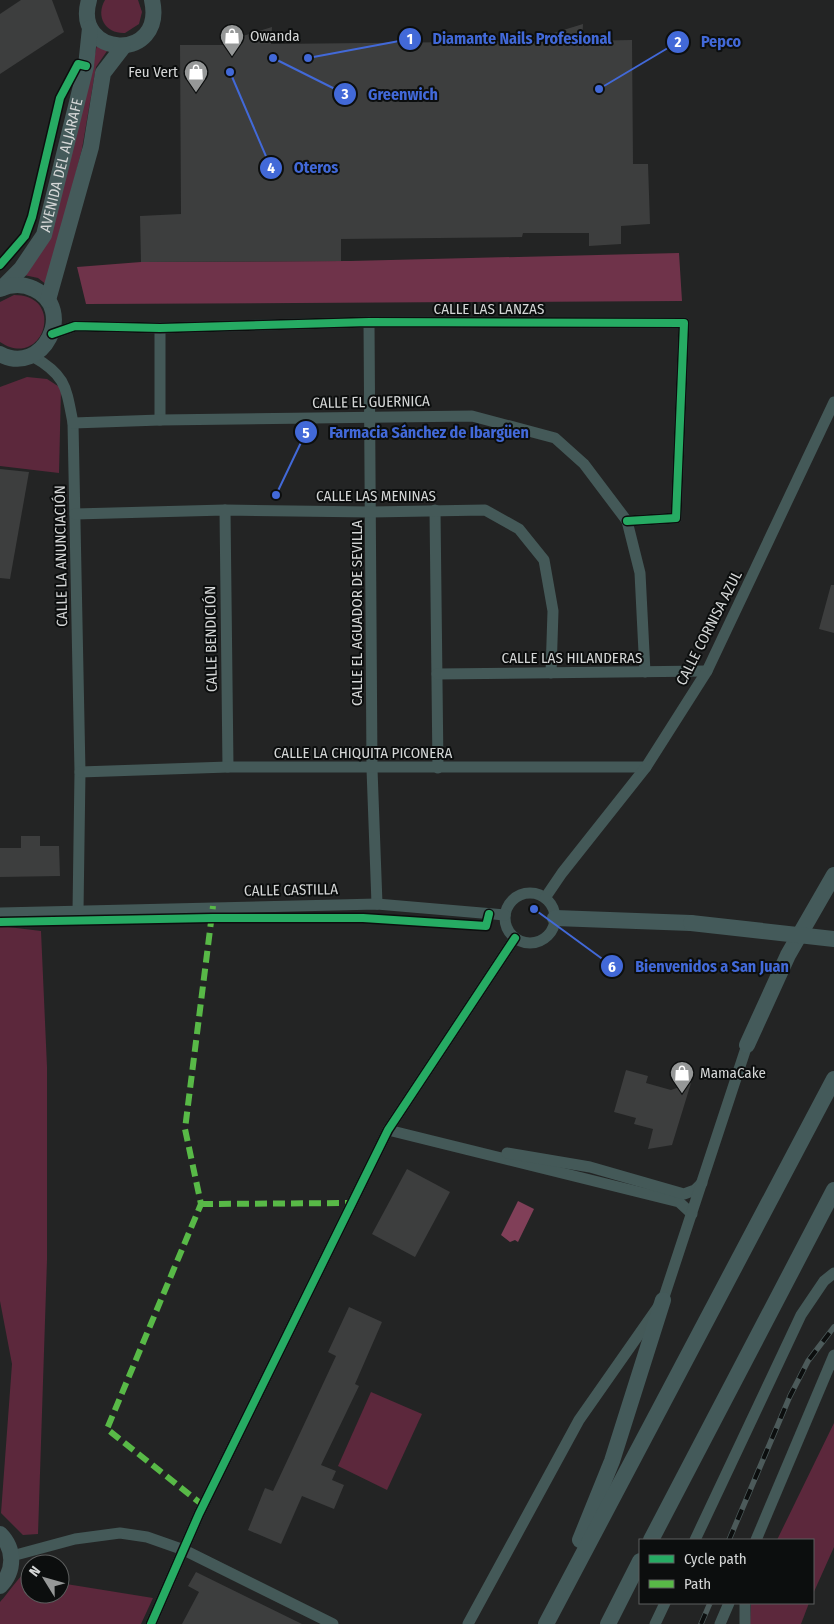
<svg xmlns="http://www.w3.org/2000/svg" width="834" height="1624" viewBox="0 0 834 1624" font-family="'Fira Sans Condensed',sans-serif">
  <style>
    .green { fill: #5c283c }
    .forest { fill: #6f334a }
    .water { fill: #803f58 }
    .building { fill: #3d3e3e }
    .lines { fill: none; stroke-linecap: round; stroke-linejoin: round }
    .street { stroke: #445958; stroke-width: 11 }
    .secondary { stroke: #445a5a; stroke-width: 16 }
    .rail-casing { stroke: #4c5a5a; stroke-width: 5.5 }
    .rail { stroke: #0c0e0e; stroke-width: 4; stroke-dasharray: 11; stroke-linecap: butt }
    .secondary-bridge { stroke: #445a5a; stroke-width: 16 }
    .quiet { stroke: #58b947; stroke-width: 6; stroke-dasharray: 12 6; stroke-linecap: butt }
    .cycleway-casing { stroke: #0c0e0e; stroke-width: 11 }
    .cycleway { stroke: #26ab63; stroke-width: 8 }
    .labels { text-anchor: middle; dominant-baseline: central; stroke-width: 4; stroke-linejoin: round; paint-order: stroke }
    .poi-label { font-size: 15px; fill: #d4d6d6; stroke: #0c0e0e; text-anchor: start }
    .street-label { font-size: 15px; fill: #d4d6d6; stroke: #0c0e0e }
    .leader { fill: none; stroke: #4269d8; stroke-width: 2 }
    .callout-dot { fill: #4269d8; stroke: #0c0e0e; stroke-width: 2 }
    .mark-label { font-size: 15px; text-anchor: middle; font-weight: bold; fill: #fff }
    .callout-label { font-size: 16px; text-anchor: middle; font-weight: bold; fill: #4269d8; stroke: #0c0e0e; stroke-width: 4; stroke-linejoin: round; paint-order: stroke }
  </style>
  <rect width="100%" height="100%" fill="#232424"/>
  <g class="green">
    <path d="M105 0H138L142 12 139 24 125 33C106 34 95 17 105 0Z"/>
    <path d="M97 45 107 51 96 67 82 149 47 285 38 278 24 275 91 71Z"/>
    <path d="M14 295C67 295 43 371 0 342V302Z"/>
    <path d="M27 377 47 379 61 388 59 473 0 466V387Z"/>
    <path d="M0 926 41 931 47 1067V1260L38 1534 23 1535 1 1513 12 1364 0 1301Z"/>
    <path d="M371 1392 422 1414 387 1490 338 1466Z"/>
    <path d="M834 1423V1547L813 1594V1540H777Z"/>
    <path d="M30 1569V1594H60V1583L153 1598 141 1624H0V1602C8 1594 21 1573 30 1569Z"/>
    <path d="M751 1603H809L801 1624H750Z"/>
  </g>
  <path class="forest" d="M679 253 682 301 86 304 77 267 141 262 350 261Z"/>
  <path class="water" d="M518 1201 534 1209 518 1242 515 1240 510 1242 501 1235Z"/>
  <g class="building">
    <path d="M21 0H52L64 32 0 74V14Z"/>
    <path d="M583 24 582 41 632 40 633 164H648L650 224 621 226V244L589 246V233H523L522 237 341 239V261L141 262 140 216 181 214 180 45H236V38L272 27 271 44 546 41 547 35Z"/>
    <path d="M0 469 29 472 10 579 0 578Z"/>
    <path d="M831 585H834V633L819 629Z"/>
    <path d="M21 836H40V846H59L60 876 0 877V848H21Z"/>
    <path d="M626 1070 648 1076 646 1083 671 1090 691 1083 672 1145 648 1149 653 1129 634 1124 636 1118 614 1112Z"/>
    <path d="M407 1169 450 1192 415 1257 372 1234Z"/>
    <path d="M349 1307 382 1322 355 1384 359 1386 321 1465 336 1471 332 1480 344 1485 334 1509 302 1496 281 1544 248 1530 265 1488 273 1491 336 1356 328 1352Z"/>
    <path d="M196 1572 302 1624H182L199 1592 188 1586Z"/>
  </g>
  <g class="lines">
    <g class="street">
      <path d="M369 322 372 769 377 904"/>
      <path d="M52 334 75 326 160 328 369 322 684 323 676 518 627 521"/>
      <path d="M32 356C66 375 66 387 73 423L80 772 78 911"/>
      <path d="M160 420V328"/>
      <path d="M73 423 160 420 472 416 555 438 584 464 627 521 640 573 645 672"/>
      <path d="M225 510 228 767"/>
      <path d="M435 510 438 768"/>
      <path d="M75 514 225 510 371 512 485 510 519 529 544 560 553 611 551 673"/>
      <path d="M437 674 707 671"/>
      <path d="M80 772 228 767H646"/>
      <circle cx="530" cy="918" r="25"/>
      <path d="M545 898 562 873 646 767 707 671 834 402"/>
      <path d="M0 913 377 904 505 915"/>
      <path d="M388 1130 679 1202 692 1214"/>
      <path d="M507 1153 590 1167 684 1194 695 1190 702 1183"/>
      <path d="M695 1540 801 1315 824 1281 834 1273"/>
      <path d="M756 1540 834 1355"/>
      <path d="M12 1556 75 1539 120 1533 147 1537 184 1550 333 1624"/>
      <path d="M745 1603V1624"/>
      <path d="M151 1624 199 1514 388 1130 515 938"/>
      <path d="M468 1624 579 1420 663 1300 747 1045"/>
      <path d="M655 1624 665 1603"/>
      <path d="M720 1624 729 1603"/>
    </g>
    <g class="secondary">
      <path d="M89 0C72 58 166 63 152 0"/>
      <path id="s1" d="M2 288 21 269 44 235 86 66 90 28"/>
      <path d="M0 289C11 284 22 283 34 289 77 309 43 377 0 354"/>
      <path d="M48 300 91 147 103 73 123 47"/>
      <path d="M555 918 691 923"/>
      <path d="M747 1045 788 955 834 875"/>
      <path d="M0 1534C15 1549 15 1571 0 1586"/>
      <path d="M580 1540 612 1461 663 1300"/>
      <path d="M651 1540 834 1190"/>
      <path d="M546 1624 834 1079"/>
      <path d="M608 1624 640 1561"/>
    </g>
    <g class="rail-casing">
      <g id="rail">
        <path d="M729 1540 790 1396 808 1361 834 1327"/>
        <path d="M701 1624 710 1603"/>
      </g>
    </g>
    <use href="#rail" class="rail"/>
    <path class="secondary-bridge" d="M691 923 834 939"/>
    <g class="quiet">
      <path d="M201 1204 352 1203"/>
      <path d="M204 1506 107 1429 201 1204 185 1129 213 906"/>
    </g>
    <g class="cycleway-casing">
      <g id="cycleway">
        <path d="M0 265 25 236 32 217 60 98 78 64 86 66"/>
        <path d="M52 334 75 326 160 328 369 322 684 323 676 518 627 521"/>
        <path d="M0 922 212 918H363L486 926 489 914"/>
        <path d="M151 1624 199 1514 388 1130 515 938"/>
      </g>
    </g>
    <use href="#cycleway" class="cycleway"/>
  </g>
  <defs>
    <g id="shop-pin" transform="scale(1.25)"><path d="M0 17L-7.5 6A9.5 9.5 0 1 1 7.5 6Z" fill="#969898" stroke="#0c0e0e"/><path d="M-5-2.5h2.3a2.7 3.5 0 0 1 5.4 0H5L5.5 6h-11ZM-1.5-2.5h3a1.5 2.3 0 0 0-3 0Z" fill="#fff"/></g>
  </defs>
  <g fill-rule="evenodd">
    <use href="#shop-pin" x="232" y="36"/>
    <use href="#shop-pin" x="196" y="72"/>
    <use href="#shop-pin" x="682" y="1073"/>
  </g>
  <g class="labels">
    <g class="poi-label">
      <text x="250" y="36">Owanda</text>
      <text x="178" y="72" text-anchor="end">Feu Vert</text>
      <text x="700" y="1073">MamaCake</text>
    </g>
    <g class="street-label">
      <text stroke="none"><textPath href="#s1" startOffset="140">AVENIDA DEL ALJARAFE</textPath></text>
      <text x="489" y="309">CALLE LAS LANZAS</text>
      <text transform="translate(371 402) rotate(-1)">CALLE EL GUERNICA</text>
      <text x="376" y="496">CALLE LAS MENINAS</text>
      <text transform="translate(61 556) rotate(-91)">CALLE LA ANUNCIACIÓN</text>
      <text transform="translate(357 613) rotate(-90)">CALLE EL AGUADOR DE SEVILLA</text>
      <text transform="translate(709 628) rotate(-63)">CALLE CORNISA AZUL</text>
      <text transform="translate(211 639) rotate(-91)">CALLE BENDICIÓN</text>
      <text x="572" y="658">CALLE LAS HILANDERAS</text>
      <text x="363" y="753">CALLE LA CHIQUITA PICONERA</text>
      <text transform="translate(291 890) rotate(-1)">CALLE CASTILLA</text>
    </g>
  </g>
  <path class="leader" d="M308 58L410 39M599 89L678 42M273 58L345 94M230 72L271 168M276 495L306 432M534 909L612 966"/>
  <g class="callout-dot">
    <circle cx="308" cy="58" r="5"/>
    <circle cx="599" cy="89" r="5"/>
    <circle cx="273" cy="58" r="5"/>
    <circle cx="230" cy="72" r="5"/>
    <circle cx="276" cy="495" r="5"/>
    <circle cx="534" cy="909" r="5"/>
    <circle cx="410" cy="39" r="12"/>
    <circle cx="678" cy="42" r="12"/>
    <circle cx="345" cy="94" r="12"/>
    <circle cx="271" cy="168" r="12"/>
    <circle cx="306" cy="432" r="12"/>
    <circle cx="612" cy="966" r="12"/>
  </g>
  <g class="mark-label">
    <text x="410" y="44">1</text>
    <text x="678" y="47">2</text>
    <text x="345" y="99">3</text>
    <text x="271" y="173">4</text>
    <text x="306" y="438">5</text>
    <text x="612" y="972">6</text>
  </g>
  <g class="callout-label">
    <text x="522" y="44">Diamante Nails Profesional</text>
    <text x="721" y="47">Pepco</text>
    <text x="403" y="100">Greenwich</text>
    <text x="316" y="173">Oteros</text>
    <text x="429" y="438">Farmacia Sánchez de Ibargüen</text>
    <text x="712" y="972">Bienvenidos a San Juan</text>
  </g>
  <rect x="639" y="1539" width="175" height="65" fill="#0c0e0e" stroke="#5c5e5e"/>
  <rect x="649" y="1555" width="25" height="8" fill="#26ab63" stroke="#5c5e5e"/>
  <text x="684" y="1564" font-size="15" fill="#d4d6d6">Cycle path</text>
  <rect x="649" y="1580" width="25" height="8" fill="#58b947" stroke="#5c5e5e"/>
  <text x="684" y="1589" font-size="15" fill="#d4d6d6">Path</text>
  <g transform="translate(45 1579) rotate(307)"><circle r="24" fill="#0c0e0e" stroke="#5c5e5e"/>
  <path d="M0-4L9 19L0 12L-9 19Z" fill="#969898"/>
  <text y="-8" font-size="14" font-weight="bold" text-anchor="middle" fill="#d4d6d6">N</text>
  </g>
</svg>
